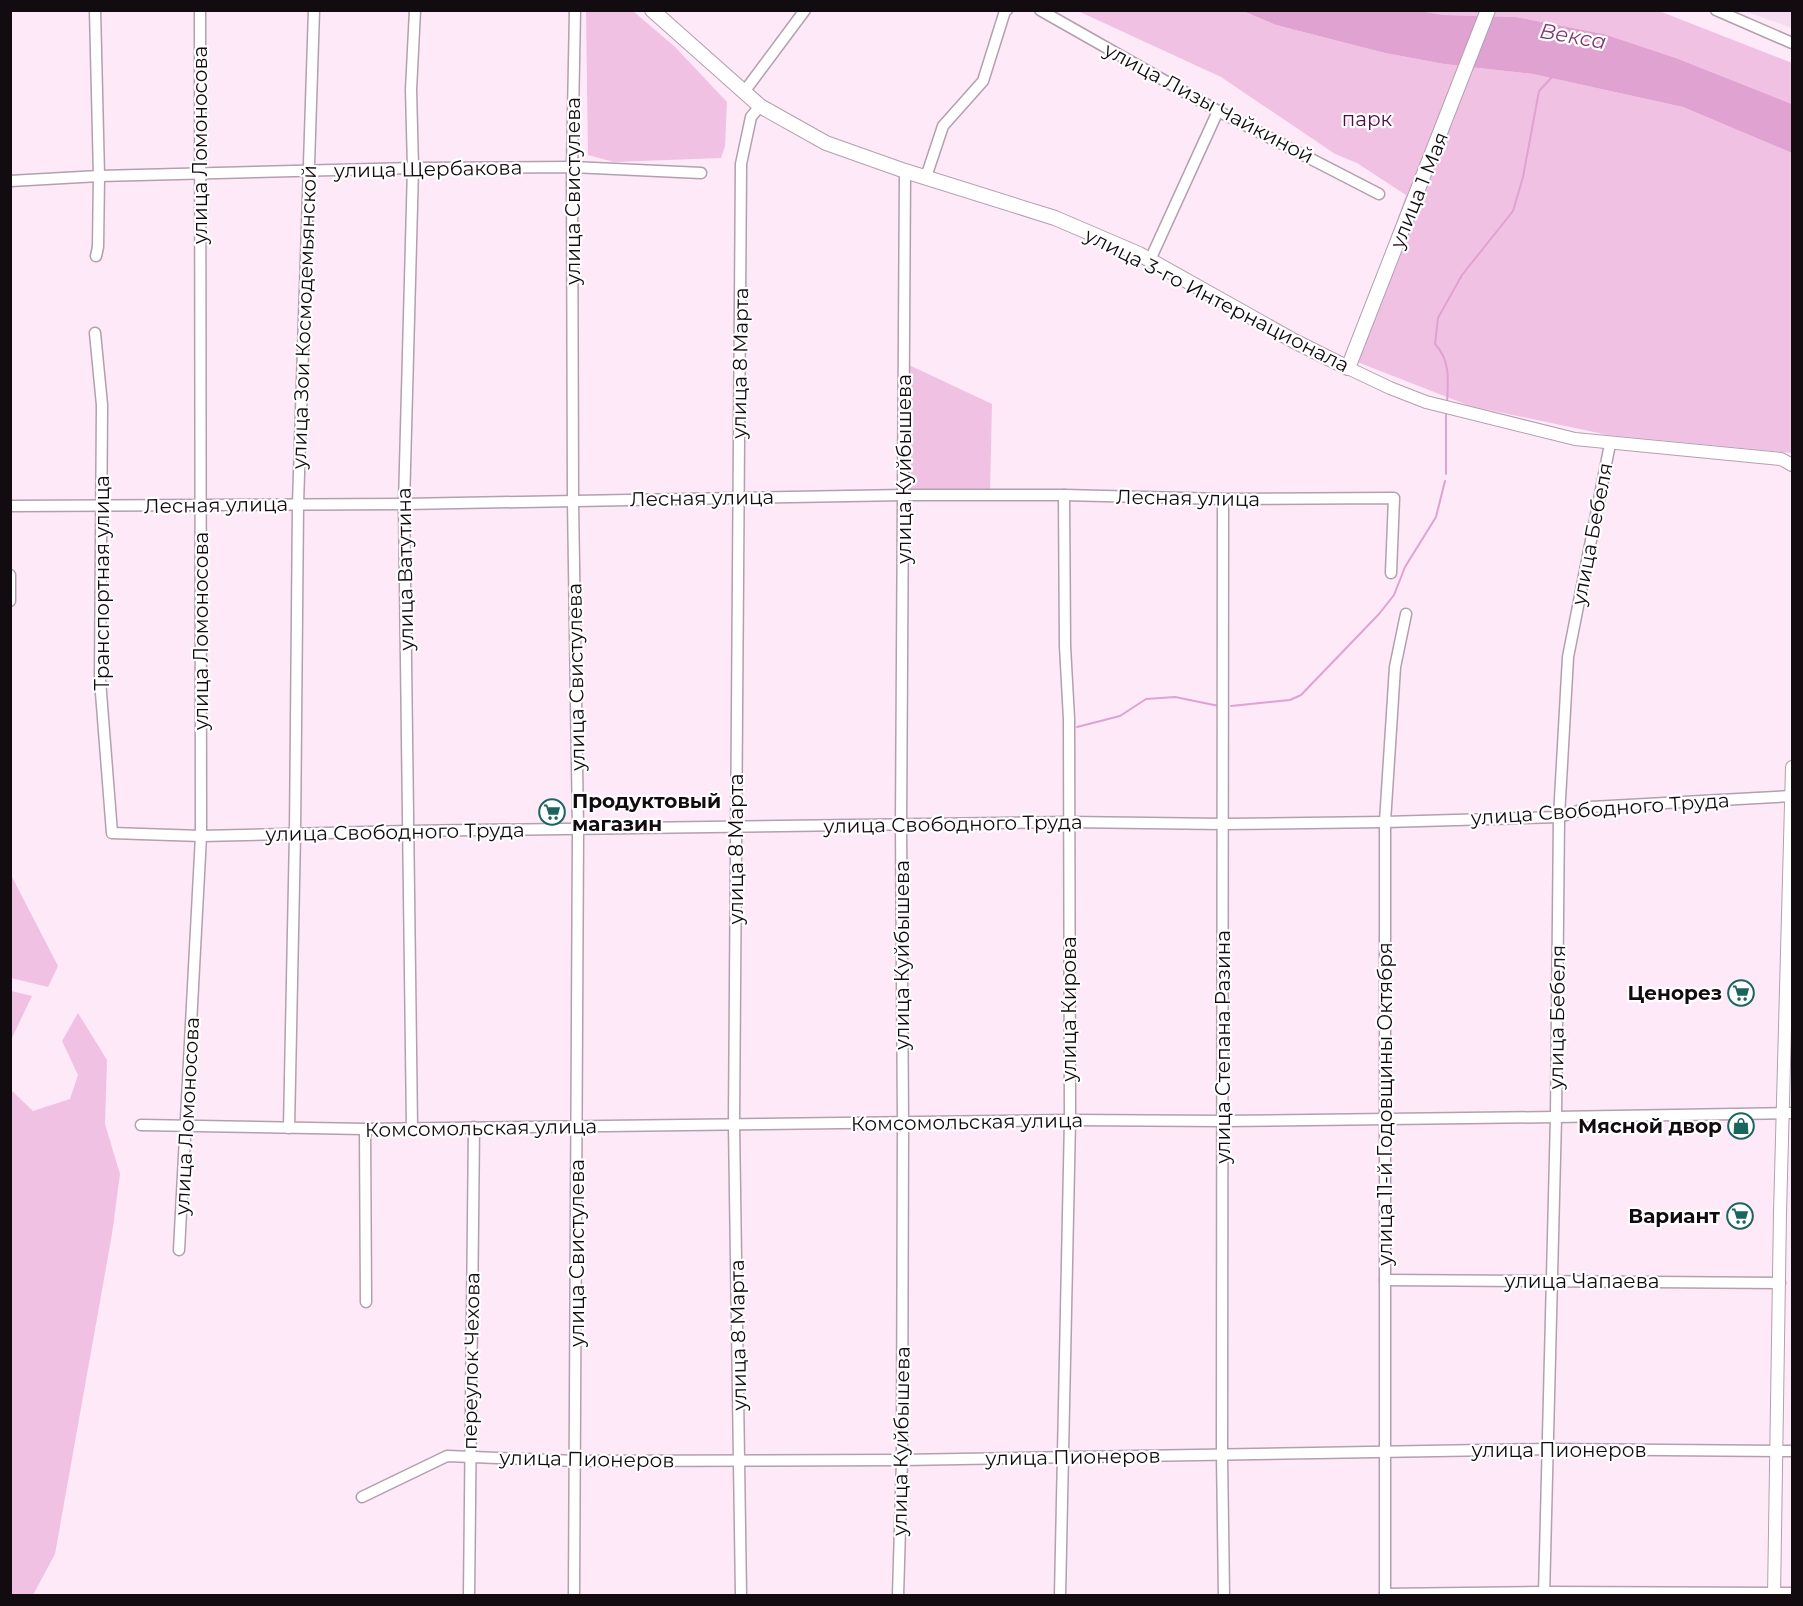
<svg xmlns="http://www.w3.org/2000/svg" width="1803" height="1606" viewBox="0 0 1803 1606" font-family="Montserrat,sans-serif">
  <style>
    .built { fill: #f5dbee }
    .green { fill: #f1c1e4 }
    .water { fill: #e0a2d1 }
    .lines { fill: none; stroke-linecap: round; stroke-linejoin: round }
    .stream { stroke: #e0a2d1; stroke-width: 2 }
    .minor-casing { stroke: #b3a0ae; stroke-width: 13 }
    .tertiary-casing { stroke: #b3a0ae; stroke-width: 14 }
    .secondary-casing { stroke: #b3a0ae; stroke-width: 16 }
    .minor { stroke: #fff; stroke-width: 10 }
    .tertiary { stroke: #fff; stroke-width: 12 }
    .secondary { stroke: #fff; stroke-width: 14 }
    .labels { text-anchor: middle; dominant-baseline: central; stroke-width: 4.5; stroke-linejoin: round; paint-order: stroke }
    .street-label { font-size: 20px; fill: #120c11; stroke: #fff }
    .park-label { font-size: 20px; fill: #530948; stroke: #fff }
    .poi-label { font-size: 20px; font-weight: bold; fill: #120c11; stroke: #fff; text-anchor: end }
    .water-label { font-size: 21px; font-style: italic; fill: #7f3771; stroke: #fff }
  </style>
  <rect width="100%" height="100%" fill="#fde9f8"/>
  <path class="built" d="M1744 11H1792V28Z"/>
  <g class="green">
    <path d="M586 11H633L675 47 727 102 725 146 721 158 614 162 588 155Z"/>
    <path d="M1078 11H1243L1276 25 1385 53 1444 64 1533 74 1683 107 1792 153V453L1608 435 1470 406 1347 358 1406 195 1357 163 1335 154 1221 77Z"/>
    <path d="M1419 11H1659L1792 63V104L1676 58 1604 34 1516 17 1444 15Z"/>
    <path d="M909 365 992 404 990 492H911Z"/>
    <path d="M11 875 58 966 48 987 11 978Z"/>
    <path d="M11 991 32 996 11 1040 10 991Z"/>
    <path d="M78 1013 107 1060 105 1124 120 1174 112 1234 55 1554 33 1595H11V1080L12 1091 33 1111 70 1099 78 1075 62 1041Z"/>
  </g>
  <path class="water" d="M1243 11H1419L1444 15 1516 17 1604 34 1676 58 1792 104V153L1683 107 1533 74 1444 64 1385 53 1276 25Z"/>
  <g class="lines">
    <g class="stream">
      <path d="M1447 403C1448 381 1451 361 1435 344L1438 318 1462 275 1513 211 1523 177 1539 91 1553 76"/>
      <path d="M1446 474V411"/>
      <path d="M1231 706 1290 700 1301 695 1379 614 1394 595 1405 567 1436 517 1445 481"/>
      <path d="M1077 727 1120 716 1146 699 1175 697 1219 706"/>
    </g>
    <g class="minor-casing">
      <g id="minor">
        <path d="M95 10 99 176 98 247 96 256"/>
        <path d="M1040 10 1218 111 1379 194"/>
        <path d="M1716 10 1792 43"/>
        <path d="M744 92 805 10"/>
        <path d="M926 177 943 126 983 81 1005 11 1007 10"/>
        <path d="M10 181 99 176 413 168 572 167 701 173"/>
        <path d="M1150 260 1218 111"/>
        <path d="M95 333 102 405 100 680 112 833 201 836 409 831 1068 822 1224 824 1385 822 1559 817 1591 807 1792 796"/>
        <path d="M1223 499 1222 1455 1224 1596"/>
        <path d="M10 506 404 504 905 495H1064L1223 499 1394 498 1391 573"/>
        <path d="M10 575V601"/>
        <path d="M141 1125 365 1129 1070 1120 1223 1121 1556 1117 1792 1113"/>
        <path d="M289 1128 295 834 298 504 314 10"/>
        <path d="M412 1128 404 504 413 168 411 90 415 10"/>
        <path d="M365 1129 366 1302"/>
        <path d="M179 1250 201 836 200 10"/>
        <path d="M1385 1280 1780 1283"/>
        <path d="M362 1497 447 1456 576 1461 902 1460 1548 1449 1792 1451"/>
        <path d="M1385 1594 1544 1592 1792 1593"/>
        <path d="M469 1596 474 1127"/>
        <path d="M574 1596 578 829 573 500 572 167 575 10"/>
        <path d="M741 1596 734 1124 741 164 751 117 760 106"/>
        <path d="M898 1596 902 1460 903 1122 901 825 905 171"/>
        <path d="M1060 1596 1070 1120 1069 719 1065 646 1064 495"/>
        <path d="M1385 1596V822L1395 667 1406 614"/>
        <path d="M1544 1596 1556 1117 1559 817 1568 657 1610 444"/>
      </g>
    </g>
    <g class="tertiary-casing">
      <g id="tertiary">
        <path d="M1348 368 1390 388 1426 402 1575 439 1781 459 1792 465"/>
        <path d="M1774 1596 1780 1213 1792 767"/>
      </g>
    </g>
    <g class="secondary-casing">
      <path id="secondary" d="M652 10 760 106 826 143 905 171 1055 218 1139 254 1294 341 1348 368 1488 10"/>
    </g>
    <use href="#minor" class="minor"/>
    <use href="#tertiary" class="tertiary"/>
    <use href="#secondary" class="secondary"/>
  </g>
  <defs>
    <g id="supermarket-ring" transform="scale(1.35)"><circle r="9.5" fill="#fff" stroke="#1a655e" stroke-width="1.5"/><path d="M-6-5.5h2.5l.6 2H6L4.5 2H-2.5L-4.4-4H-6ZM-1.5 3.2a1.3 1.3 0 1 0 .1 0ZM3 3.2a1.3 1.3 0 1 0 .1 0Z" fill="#1a655e"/></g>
    <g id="shop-ring" transform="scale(1.35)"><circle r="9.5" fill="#fff" stroke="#1a655e" stroke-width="1.5"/><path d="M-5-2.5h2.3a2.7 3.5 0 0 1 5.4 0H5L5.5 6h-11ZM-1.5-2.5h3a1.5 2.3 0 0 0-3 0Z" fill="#1a655e"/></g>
  </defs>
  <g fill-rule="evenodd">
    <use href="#supermarket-ring" x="552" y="812"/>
    <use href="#supermarket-ring" x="1741" y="993"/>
    <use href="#shop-ring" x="1741" y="1126"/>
    <use href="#supermarket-ring" x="1740" y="1216"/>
  </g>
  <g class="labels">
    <g class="street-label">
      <text transform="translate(1209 103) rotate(28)">улица Лизы Чайкиной</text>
      <text transform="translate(200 145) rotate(-90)">улица Ломоносова</text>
      <text transform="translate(428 169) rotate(-1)">улица Щербакова</text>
      <text transform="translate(1419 190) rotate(-68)">улица 1 Мая</text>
      <text transform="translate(573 191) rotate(-90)">улица Свистулева</text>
      <text transform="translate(1217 300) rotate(27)">улица 3-го Интернационала</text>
      <text transform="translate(304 317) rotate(-88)">улица Зои Космодемьянской</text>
      <text transform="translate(740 363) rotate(-89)">улица 8 Марта</text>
      <text transform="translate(904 469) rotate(-90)">улица Куйбышева</text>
      <text transform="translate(702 498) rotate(-1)">Лесная улица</text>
      <text transform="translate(1188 498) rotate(1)">Лесная улица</text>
      <text transform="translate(216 505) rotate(-1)">Лесная улица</text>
      <text transform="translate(1592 534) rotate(-79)">улица Бебеля</text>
      <text transform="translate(405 569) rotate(-91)">улица Ватутина</text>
      <text transform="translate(102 583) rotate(-90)">Транспортная улица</text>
      <text transform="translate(201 631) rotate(-90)">улица Ломоносова</text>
      <text transform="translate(576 677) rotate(-91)">улица Свистулева</text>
      <text transform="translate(1600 809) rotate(-4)">улица Свободного Труда</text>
      <text transform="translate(953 824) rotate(-1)">улица Свободного Труда</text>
      <text transform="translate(395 832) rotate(-1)">улица Свободного Труда</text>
      <text transform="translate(736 849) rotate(-90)">улица 8 Марта</text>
      <text transform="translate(902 955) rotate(-90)">улица Куйбышева</text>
      <text transform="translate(1069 1009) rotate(-90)">улица Кирова</text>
      <text transform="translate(1557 1017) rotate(-89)">улица Бебеля</text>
      <text transform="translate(1223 1047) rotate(-90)">улица Степана Разина</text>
      <text transform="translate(1385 1104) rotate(-90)">улица 11-й Годовщины Октября</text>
      <text transform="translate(187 1116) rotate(-87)">улица Ломоносова</text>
      <text transform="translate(967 1122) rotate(-1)">Комсомольская улица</text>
      <text transform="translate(481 1128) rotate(-1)">Комсомольская улица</text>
      <text transform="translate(577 1253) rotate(-90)">улица Свистулева</text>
      <text x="1582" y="1281">улица Чапаева</text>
      <text transform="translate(738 1335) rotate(-91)">улица 8 Марта</text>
      <text transform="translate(471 1361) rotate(-89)">переулок Чехова</text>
      <text transform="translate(901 1441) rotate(-89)">улица Куйбышева</text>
      <text x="1559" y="1450">улица Пионеров</text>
      <text transform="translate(1073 1457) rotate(-1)">улица Пионеров</text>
      <text transform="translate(587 1459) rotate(1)">улица Пионеров</text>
    </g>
    <g class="park-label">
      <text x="1367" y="119">парк</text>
    </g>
    <g class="poi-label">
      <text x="572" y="801" text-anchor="start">Продуктовый<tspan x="572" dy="23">магазин</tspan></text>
      <text x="1722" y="993">Ценорез</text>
      <text x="1722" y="1126">Мясной двор</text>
      <text x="1720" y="1216">Вариант</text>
    </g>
    <g class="water-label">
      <text transform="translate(1573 36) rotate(10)">Векса</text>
    </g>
  </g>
  <rect width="1803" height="1606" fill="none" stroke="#120c11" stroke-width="24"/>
</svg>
